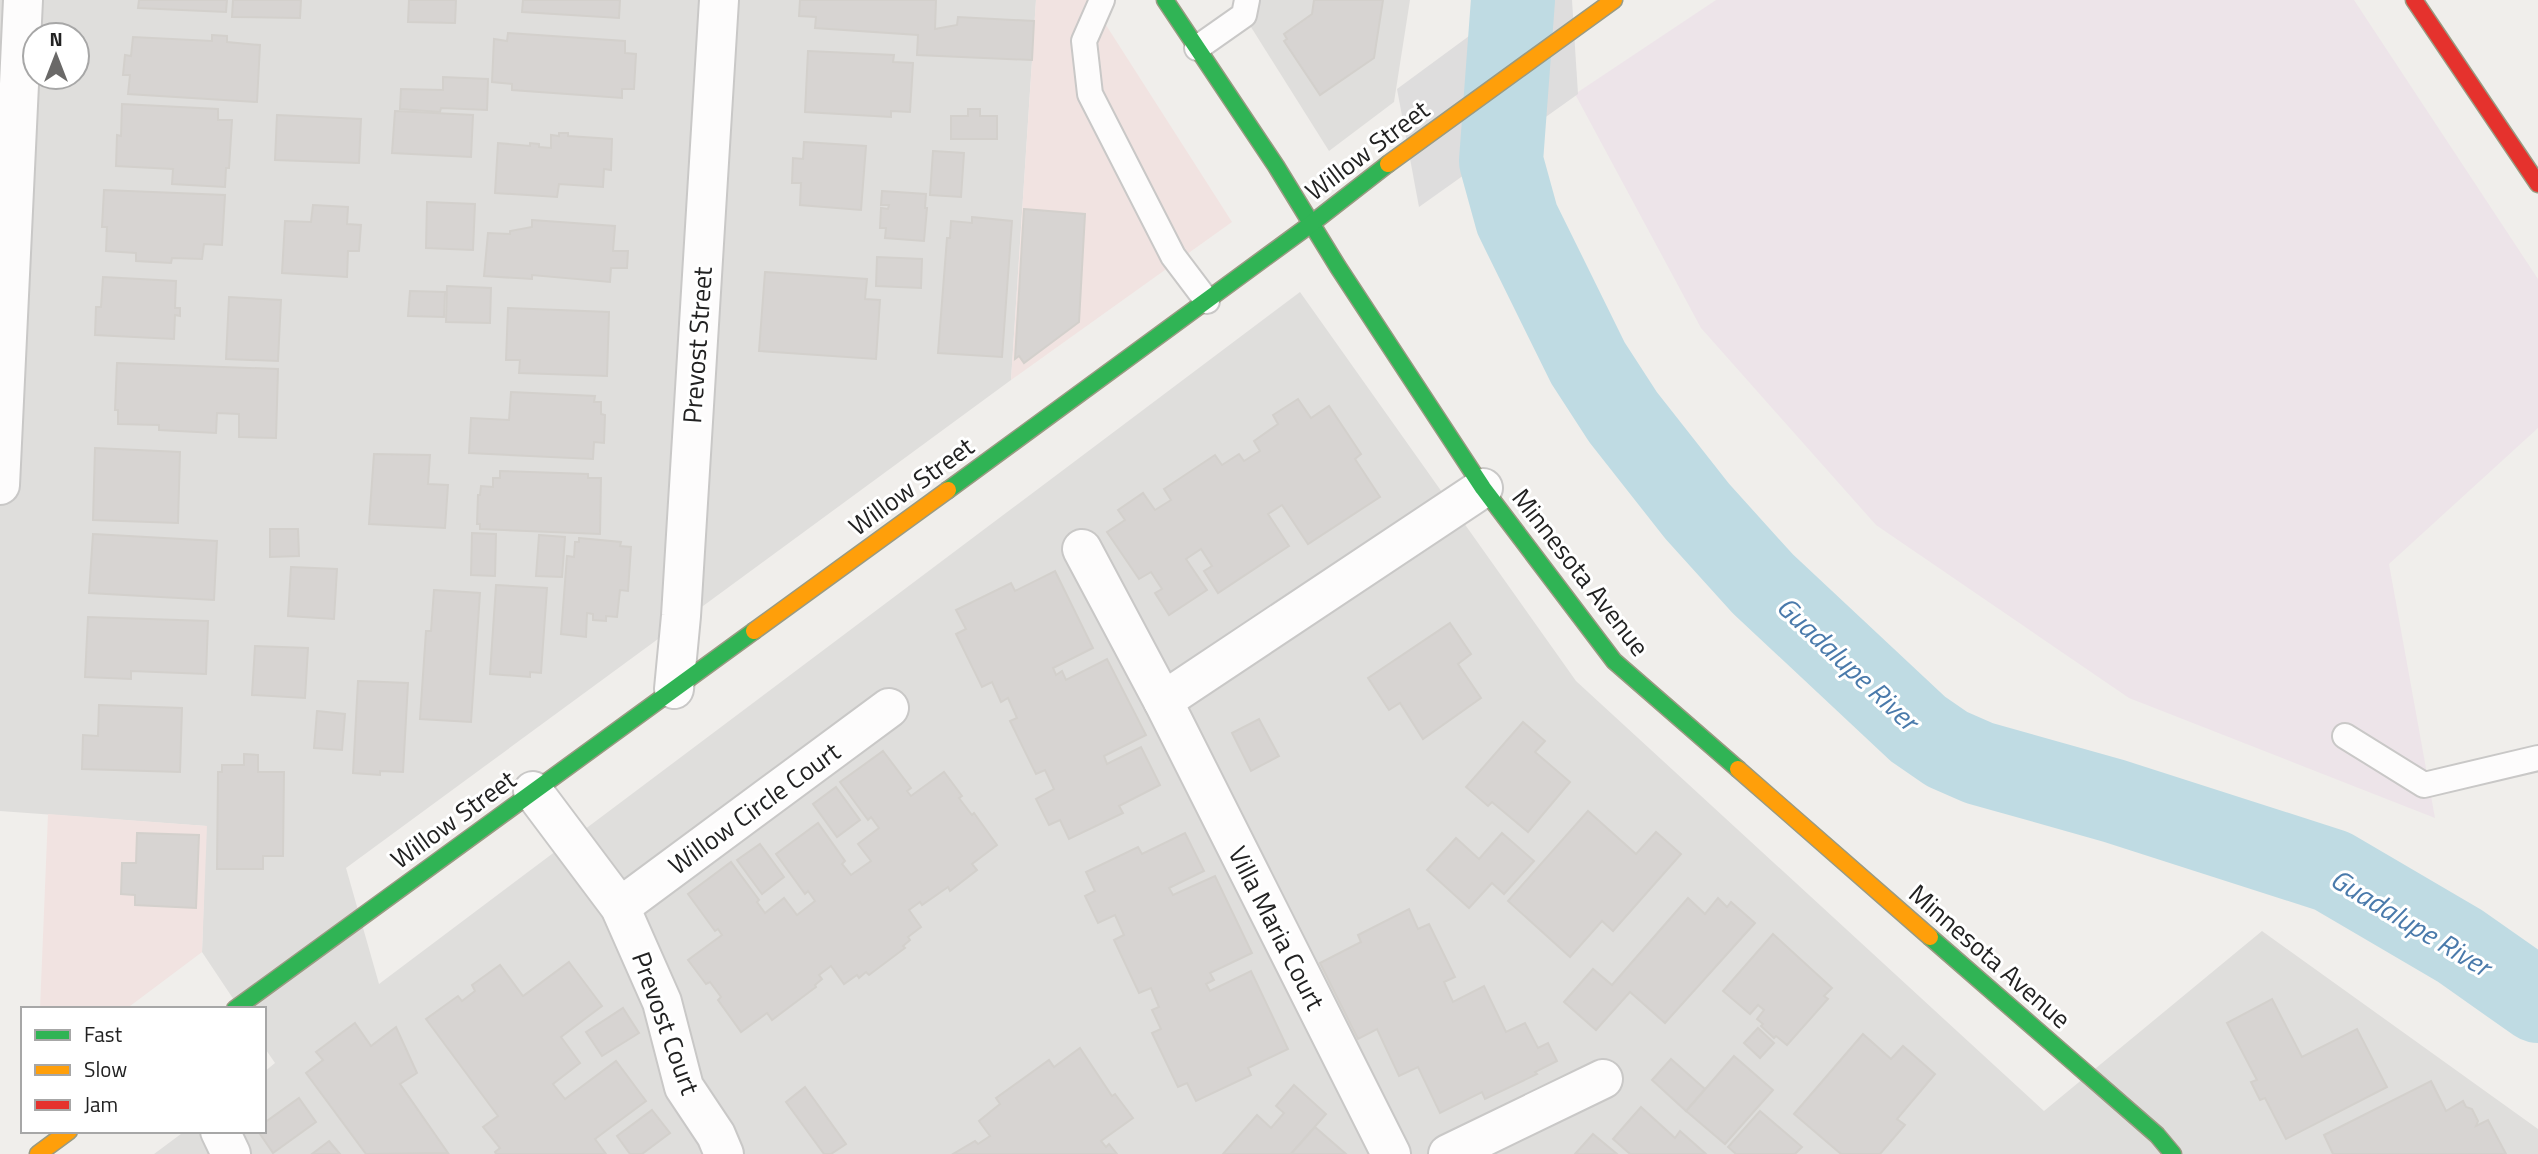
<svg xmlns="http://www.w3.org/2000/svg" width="2538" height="1154" viewBox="0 0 2538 1154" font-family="'Titillium Web',sans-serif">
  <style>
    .residential { fill: #dfdedc; fill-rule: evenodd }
    .commercial { fill: #f1e3e1 }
    .industrial { fill: #ede4e9 }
    .pier { fill: #dedddd }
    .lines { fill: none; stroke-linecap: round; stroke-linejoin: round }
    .river { stroke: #bfdbe3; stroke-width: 84 }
    .building { fill: #d7d4d2; stroke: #d3d0cc; stroke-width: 2 }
    .lane-casing { stroke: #c9c8c7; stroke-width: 28 }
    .street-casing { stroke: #c9c8c7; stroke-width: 42 }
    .fast-casing { stroke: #999a82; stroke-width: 19 }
    .slow-casing { stroke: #999a82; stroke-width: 19 }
    .jam-casing { stroke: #999a82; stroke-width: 19 }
    .lane { stroke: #fdfcfc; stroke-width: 24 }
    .street { stroke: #fdfcfc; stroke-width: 38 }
    .fast { stroke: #30b455; stroke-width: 16 }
    .slow { stroke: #ff9f0a; stroke-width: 16 }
    .jam { stroke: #e5322d; stroke-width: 16 }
    .labels { text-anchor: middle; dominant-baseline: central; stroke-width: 6; stroke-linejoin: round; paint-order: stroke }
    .street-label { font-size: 26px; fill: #222; stroke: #fff }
    .water-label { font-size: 28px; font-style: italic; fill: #4a7aab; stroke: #fff }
  </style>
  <rect width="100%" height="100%" fill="#f0eeeb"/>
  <g class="residential">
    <path d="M0 0H1036L1011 380 346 868 379 984 1300 292 1576 681 2044 1111 2262 931 2538 1129V1154H154L185 1131H264V1072L275 1063 264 1047V1009H240L202 952 206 826 0 811ZM35 35H77V77H35Z"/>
    <path d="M1234 0H1410L1394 102 1329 151Z"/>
  </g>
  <g class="commercial">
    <path d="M1036 0H1090L1232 222 1011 380Z"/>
    <path d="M48 814 207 826 202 952 126 1009H40Z"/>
  </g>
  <path class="industrial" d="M1716 0H2354L2538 279V428L2389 564 2435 818 2129 698 1876 525 1701 328 1575 94Z"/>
  <path class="pier" d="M1518 0H1572L1578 94 1419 207 1397 89Z"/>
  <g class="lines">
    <path class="river" d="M1513 0 1501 161 1517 219 1588 363 1623 417 1697 511 1763 584 1918 729 1947 749 1979 763 2114 801 2332 871 2460 946 2538 1001"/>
  </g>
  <g class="building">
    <path d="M139 0H227L226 12 138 8Z"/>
    <path d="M233 0H301L300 18 232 17Z"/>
    <path d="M409 0H456L455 23 408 22Z"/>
    <path d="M523 0H620L619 18 522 12Z"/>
    <path d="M800 0H936L935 29 957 25 958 17 1034 21 1032 60 917 55 918 35 815 28 816 17 799 16Z"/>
    <path d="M1314 0H1383L1374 58 1320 95 1284 41 1287 39 1284 34 1312 14Z"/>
    <path d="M508 33 625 41V53L636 54 634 89H622V98L512 90V84L492 82 494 39 507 41Z"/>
    <path d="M212 35 227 36V42L260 45 257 102 128 94 130 75H123L125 55 131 56 133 37 212 41Z"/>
    <path d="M808 51 894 55 893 62 913 63 910 112 891 111V117L805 112Z"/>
    <path d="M443 77 488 79 487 110 441 108 440 112 400 109 401 89 443 90Z"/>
    <path d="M122 104 218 109V120H232L229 168H226L225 187 172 184 173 169 116 166 117 135 121 136Z"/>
    <path d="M968 109H980V116H997V139H951V116H968Z"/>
    <path d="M395 111 473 115 471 157 392 153Z"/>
    <path d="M277 115 361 119 359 163 275 160Z"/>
    <path d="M559 133H568V136L612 139 611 170 604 169 603 187 559 184 557 197 495 193 498 143 530 146V143L539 144V147L551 148V135L559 136Z"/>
    <path d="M804 142 866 146 861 210 800 205 801 183H792L793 158 803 159Z"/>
    <path d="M933 151 964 153 961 197 930 195Z"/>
    <path d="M104 190 225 195 222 245 204 244 202 259 172 258 171 263 136 261V253L106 251 107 227H102Z"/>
    <path d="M882 191 926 194 925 208H927L924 241 885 238 886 228H880L881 208 888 209 889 205H881Z"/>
    <path d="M427 202 475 204 473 250 426 248Z"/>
    <path d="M313 205 348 207 347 224 361 225 359 251H348L347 277 282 273 285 221 311 222Z"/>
    <path d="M1024 209 1085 214 1079 322 1024 363 1019 356 1015 359Z"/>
    <path d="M972 217 1012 221 1002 357 938 353 947 238H950L951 221 972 223Z"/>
    <path d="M532 220 615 226 613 251H628L627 268H611L610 282 532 275V279L484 276 488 233 510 234V231L532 227Z"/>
    <path d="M877 257 922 259 921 288 876 286Z"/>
    <path d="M765 272 867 279 865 299 880 300 876 359 759 351Z"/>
    <path d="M103 277 176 281 175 308H180V316L175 315 174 339 95 335 96 307H101Z"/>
    <path d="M447 286 491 288 490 323 446 322Z"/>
    <path d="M410 291 445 292 444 317 408 316Z"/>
    <path d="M229 297 281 300 278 361 226 359Z"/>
    <path d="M508 308 609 312 607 376 519 373 520 360H506Z"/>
    <path d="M117 363 278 369 276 438 239 437V414L217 413 216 433 159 430V425L118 424V410H115Z"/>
    <path d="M511 392 595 396 594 402H601V414L605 415 604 443 594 442 593 459 469 453 471 418 509 420Z"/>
    <path d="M1298 399 1311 418 1329 406 1361 454 1355 459 1380 497 1308 544 1282 505 1268 514 1289 546 1218 593 1204 571 1212 566 1201 549 1186 559 1207 590 1169 615 1155 593 1162 589 1151 572 1139 579 1107 532 1125 520 1118 510 1143 493 1155 510 1171 500 1164 489 1215 455 1222 465 1239 454 1244 461 1260 451 1254 441 1278 424 1273 415Z"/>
    <path d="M95 448 180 452 178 523 93 520Z"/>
    <path d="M374 454 430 455 428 484 448 485 445 528 369 524Z"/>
    <path d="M500 471 588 474V478H601L600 534 480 529V524H477L478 495H480L481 486 493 487V478H500Z"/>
    <path d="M270 529H298L299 556 270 557Z"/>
    <path d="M472 533 496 534 495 576 471 575Z"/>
    <path d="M93 534 217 541 214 600 89 593Z"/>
    <path d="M539 535 565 537 562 577 536 576Z"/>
    <path d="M579 538 621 542 620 546 631 547 628 591 620 590 617 617 606 616V621L593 620V614L587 613 586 637 561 634 567 556 574 557 575 542H579Z"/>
    <path d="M291 567 337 569 334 619 288 616Z"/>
    <path d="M1055 571 1093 648 1053 668 1056 675 1062 671 1066 680 1107 659 1146 735 1104 756 1107 764 1141 747 1160 785 1119 806 1123 813 1069 839 1060 820 1049 825 1036 799 1054 789 1045 770 1036 774 1010 721 1017 718 1008 698 1001 702 992 682 982 687 956 634 966 629 956 610 1011 583 1015 591Z"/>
    <path d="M496 585 547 588 541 673 530 672V677L490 674Z"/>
    <path d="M434 590 480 593 471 722 420 719 426 631H431Z"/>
    <path d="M88 617 208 621 206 674 131 671V679L85 677Z"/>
    <path d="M1450 623 1471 654 1458 664 1481 698 1423 739 1400 703 1389 710 1368 678Z"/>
    <path d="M255 646 308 648 305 698 252 695Z"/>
    <path d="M358 681 408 683 403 772 380 771V775L353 773Z"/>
    <path d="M99 705 182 708 180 772 82 769 83 735 98 736Z"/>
    <path d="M317 711 345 714 342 750 314 748Z"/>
    <path d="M1259 719 1279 756 1251 771 1232 733Z"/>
    <path d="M1523 722 1545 741 1535 752 1570 782 1528 832 1492 802 1488 806 1466 787Z"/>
    <path d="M883 751 911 788 907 791 911 796 944 772 962 796 959 798 972 815 974 813 997 845 972 864 977 870 950 891 948 887 922 905 920 902 909 910 921 927 908 937 910 940 903 946 905 948 869 975 866 972 859 978 857 975 844 984 831 966 819 975 822 979 815 985 816 987 772 1020 767 1013 741 1032 718 1000 721 997 710 982 706 984 688 960 722 935 718 929 715 931 688 894 731 862 759 900 757 902 765 913 784 898 797 915 815 901 808 891 805 894 776 854 818 823 845 861 842 864 851 875 871 861 858 844 879 828 871 817 868 820 840 782Z"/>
    <path d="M244 754 258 755V772H284L283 856H263V869H217L218 772H222V765H244Z"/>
    <path d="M836 787 860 820 837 837 813 804Z"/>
    <path d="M1588 811 1636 854 1656 832 1681 854 1613 931 1602 921 1570 957 1508 901Z"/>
    <path d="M137 833 199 835 196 908 135 905V895L121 894 122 863H136Z"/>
    <path d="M1185 833 1204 871 1169 888 1173 895 1215 876 1252 953 1210 973 1214 980 1206 984 1210 991 1251 971 1288 1049 1248 1068 1251 1075 1196 1101 1187 1083 1178 1087 1152 1033 1161 1029 1152 1010 1159 1007 1151 988 1139 993 1114 940 1124 935 1115 915 1098 923 1085 896 1095 891 1086 872 1138 847 1142 854Z"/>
    <path d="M1502 833 1534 861 1504 894 1492 883 1469 908 1427 870 1456 838 1479 859Z"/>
    <path d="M760 844 784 877 762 894 737 860Z"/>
    <path d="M1688 898 1705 914 1718 898 1727 907 1731 902 1755 923 1665 1023 1630 992 1596 1030 1564 1002 1593 969 1612 985Z"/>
    <path d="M1409 909 1418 929 1429 924 1455 977 1444 982 1453 1002 1484 986 1506 1032 1525 1023 1538 1048 1548 1043 1557 1061 1535 1072 1537 1074 1485 1099 1482 1092 1440 1113 1418 1067 1399 1076 1377 1029 1358 1039 1320 963 1361 942 1358 935Z"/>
    <path d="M1773 934 1832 988 1824 996 1828 999 1787 1045 1776 1036 1774 1038 1761 1026 1763 1024 1757 1019 1764 1010 1758 1005 1750 1014 1723 991Z"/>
    <path d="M569 962 602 1006 561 1037 580 1063 553 1084 565 1099 616 1061 646 1101 595 1139 606 1154H496L495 1152 500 1148 483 1127 498 1116 426 1019 458 996 462 1001 475 991 472 985 500 965 523 996Z"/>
    <path d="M2272 999 2302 1057 2357 1029 2387 1087 2286 1139 2265 1098 2260 1100 2251 1082 2257 1080 2227 1023Z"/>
    <path d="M623 1008 639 1033 602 1056 586 1032Z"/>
    <path d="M355 1023 371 1046 396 1027 417 1073 400 1084 448 1153 366 1154 306 1073 323 1060 316 1052Z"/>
    <path d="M1758 1028 1774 1043 1760 1058 1744 1043Z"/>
    <path d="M1863 1034 1891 1059 1903 1046 1935 1074 1897 1119 1905 1125 1880 1154H1841L1794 1114Z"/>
    <path d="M1080 1048 1112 1096 1115 1094 1133 1118 1101 1141 1106 1147 1109 1144 1117 1154H953L975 1141 978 1144 990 1136 979 1121 1000 1104 996 1098 1049 1060 1054 1067Z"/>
    <path d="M1734 1056 1773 1090 1725 1144 1686 1111Z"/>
    <path d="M1671 1059 1705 1089 1686 1111 1652 1080Z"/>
    <path d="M2431 1081 2446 1111 2463 1101 2466 1107 2472 1109 2478 1121 2476 1126 2488 1120 2506 1154H2333L2324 1135Z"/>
    <path d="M1294 1085 1326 1114 1291 1154H1223L1257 1115 1271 1128 1284 1113 1276 1106Z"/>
    <path d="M805 1087 846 1144 831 1154H824L786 1102Z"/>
    <path d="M299 1098 316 1122 273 1153 258 1131H264V1123Z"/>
    <path d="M1641 1107 1675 1138 1680 1131 1706 1154H1630L1613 1139Z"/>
    <path d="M652 1110 670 1133 642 1154H630L617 1136Z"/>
    <path d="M1760 1111 1802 1147 1795 1154H1736L1728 1147Z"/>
    <path d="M1315 1127 1346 1154H1291Z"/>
    <path d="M1593 1134 1617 1154H1575Z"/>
    <path d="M329 1141 340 1154H312Z"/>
  </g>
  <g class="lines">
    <g class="lane-casing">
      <g id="lane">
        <path d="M1102 0 1084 41 1090 94 1173 256 1207 301"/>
        <path d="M1197 48 1244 15 1247 0"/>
        <path d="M2345 736 2424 785 2538 758"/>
      </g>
    </g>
    <g class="street-casing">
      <g id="street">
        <path d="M0 485 23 0"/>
        <path d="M1082 549 1163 701 1391 1154"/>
        <path d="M674 689 681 616 719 0"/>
        <path d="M1163 701 1483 488"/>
        <path d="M533 791 620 907 662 1002 684 1087 716 1135 724 1154"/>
        <path d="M620 907 889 708"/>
        <path d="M220 1131 231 1154"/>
        <path d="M1448 1154 1603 1079"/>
      </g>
    </g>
    <g class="fast-casing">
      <g id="fast">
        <path d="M1165 0 1276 166 1338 267 1483 488 1614 661 1738 769"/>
        <path d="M948 490 1311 224 1388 164"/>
        <path d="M1930 937 2157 1135 2173 1154"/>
        <path d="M235 1009 754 631"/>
      </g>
    </g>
    <g class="slow-casing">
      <g id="slow">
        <path d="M1388 164 1614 0"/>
        <path d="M754 631 948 490"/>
        <path d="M1738 769 1930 937"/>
        <path d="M38 1154 69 1131"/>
      </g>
    </g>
    <g class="jam-casing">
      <path id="jam" d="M2414 0 2538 184"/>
    </g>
    <use href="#lane" class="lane"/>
    <use href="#street" class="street"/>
    <use href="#fast" class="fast"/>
    <use href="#slow" class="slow"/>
    <use href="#jam" class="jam"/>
  </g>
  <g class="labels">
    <g class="street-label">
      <text transform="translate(1367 150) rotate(-37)">Willow Street</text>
      <text transform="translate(697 345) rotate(-86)">Prevost Street</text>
      <text transform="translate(911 486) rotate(-36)">Willow Street</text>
      <text transform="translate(1581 572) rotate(52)">Minnesota Avenue</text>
      <text transform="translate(754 808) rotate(-36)">Willow Circle Court</text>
      <text transform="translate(453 819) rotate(-36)">Willow Street</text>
      <text transform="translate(1277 928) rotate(63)">Villa Maria Court</text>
      <text transform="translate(1990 956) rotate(41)">Minnesota Avenue</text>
      <text transform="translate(666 1023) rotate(70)">Prevost Court</text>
    </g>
    <g class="water-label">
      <text transform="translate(1848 663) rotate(43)">Guadalupe River</text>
      <text transform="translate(2411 922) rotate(31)">Guadalupe River</text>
    </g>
  </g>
  <rect x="21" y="1007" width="245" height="126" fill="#ffffff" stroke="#a7a7a7" stroke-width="2"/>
  <rect x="35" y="1030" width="35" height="10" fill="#30b455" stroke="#a7a7a7" stroke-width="2"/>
  <text x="84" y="1042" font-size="21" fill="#222222">Fast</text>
  <rect x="35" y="1065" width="35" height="10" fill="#ff9f0a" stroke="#a7a7a7" stroke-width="2"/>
  <text x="84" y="1077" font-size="21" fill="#222222">Slow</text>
  <rect x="35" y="1100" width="35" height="10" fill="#e5322d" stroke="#a7a7a7" stroke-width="2"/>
  <text x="84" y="1112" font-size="21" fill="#222222">Jam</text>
  <g transform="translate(56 56)"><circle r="33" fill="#ffffff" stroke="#a7a7a7" stroke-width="2"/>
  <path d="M0-5L12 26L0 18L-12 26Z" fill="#6a6968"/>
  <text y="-10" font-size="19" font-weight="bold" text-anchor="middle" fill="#222222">N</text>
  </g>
</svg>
